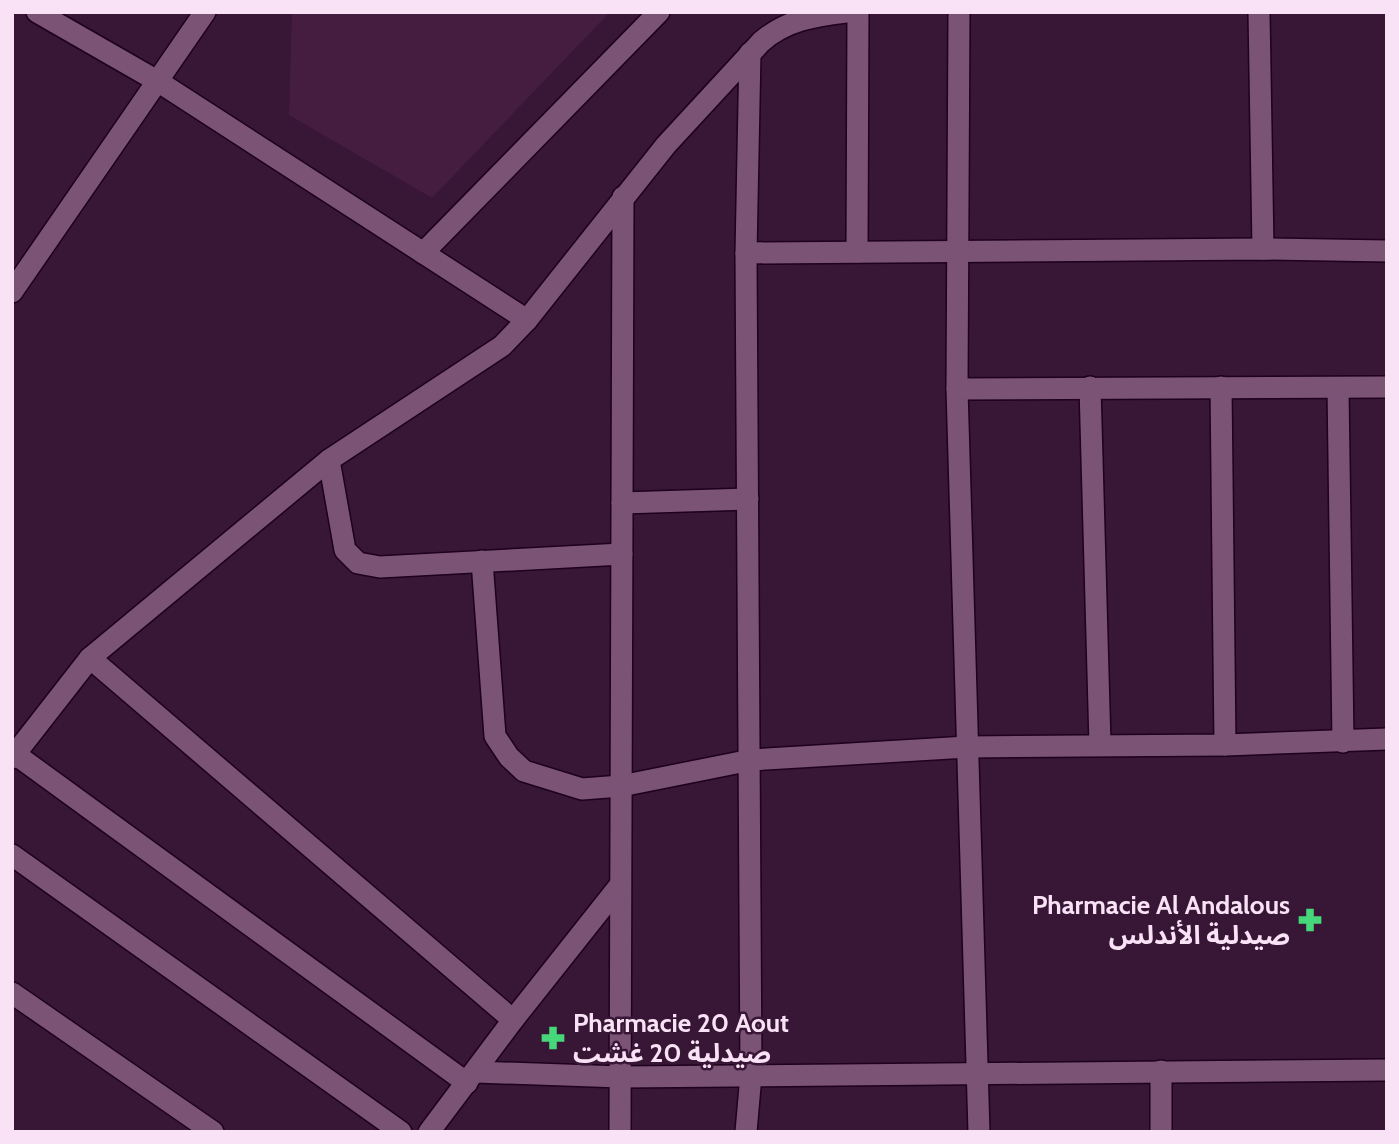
<svg xmlns="http://www.w3.org/2000/svg" width="1399" height="1144" viewBox="0 0 1399 1144" font-family="Cabin,'Noto Sans Arabic',sans-serif">
  <style>
    .built { fill: #451d41 }
    .lines { fill: none; stroke-linecap: round; stroke-linejoin: round }
    .minor-casing { stroke: #1e011c; stroke-width: 24 }
    .minor { stroke: #7a5375; stroke-width: 21 }
    .labels { text-anchor: middle; dominant-baseline: central; stroke-width: 5; stroke-linejoin: round; paint-order: stroke }
    .poi-label { font-size: 26px; font-weight: bold; fill: #f9e2f5; stroke: #381635; text-anchor: end }
  </style>
  <rect width="100%" height="100%" fill="#381635"/>
  <path class="built" d="M292 12H610L432 198 289 115Z"/>
  <g class="lines">
    <g class="minor-casing">
      <g id="minor">
        <path d="M37 12 159 82 527 320"/>
        <path d="M959 12 957 389 979 1132"/>
        <path d="M1259 12 1263 249"/>
        <path d="M857 252 858 12"/>
        <path d="M423 253 659 12"/>
        <path d="M746 253 1263 249 1387 251"/>
        <path d="M12 292 205 12"/>
        <path d="M1090 387 1100 744"/>
        <path d="M1221 387 1225 745"/>
        <path d="M1338 388 1343 742"/>
        <path d="M957 389 1387 387"/>
        <path d="M329 460 345 550 358 563 380 567 622 554"/>
        <path d="M622 503 748 499"/>
        <path d="M482 561 495 736 509 757 524 771 582 789 621 786 751 760 967 747 1225 745 1387 739"/>
        <path d="M90 658 513 1020"/>
        <path d="M15 754 467 1083"/>
        <path d="M12 758 90 658 329 460 502 346 527 320 666 145 761 42C786 20 814 16 846 12"/>
        <path d="M12 855 401 1132"/>
        <path d="M12 993 213 1132"/>
        <path d="M476 1072 621 1077 1387 1070"/>
        <path d="M429 1132 513 1020 620 885"/>
        <path d="M620 1132 623 197"/>
        <path d="M746 1132 751 1075 746 253 750 53"/>
        <path d="M1161 1132V1071"/>
      </g>
    </g>
    <use href="#minor" class="minor"/>
  </g>
  <defs>
    <g id="pharmacy-bare" transform="scale(1.89)"><path d="M-2-6h4v4h4v4h-4v4h-4v-4h-4v-4h4Z" fill="#45d77a" stroke="#381635" stroke-width="2.5" paint-order="stroke"/></g>
  </defs>
  <g fill-rule="evenodd">
    <use href="#pharmacy-bare" x="1310" y="920"/>
    <use href="#pharmacy-bare" x="553" y="1038"/>
  </g>
  <g class="labels">
    <g class="poi-label">
      <text x="1290" y="905">Pharmacie Al Andalous<tspan x="1290" dy="30">صيدلية الأندلس</tspan></text>
      <text x="573" y="1023" text-anchor="start">Pharmacie 20 Aout<tspan x="573" dy="30">صيدلية 20 غشت</tspan></text>
    </g>
  </g>
  <rect width="1399" height="1144" fill="none" stroke="#f9e2f5" stroke-width="28"/>
</svg>
